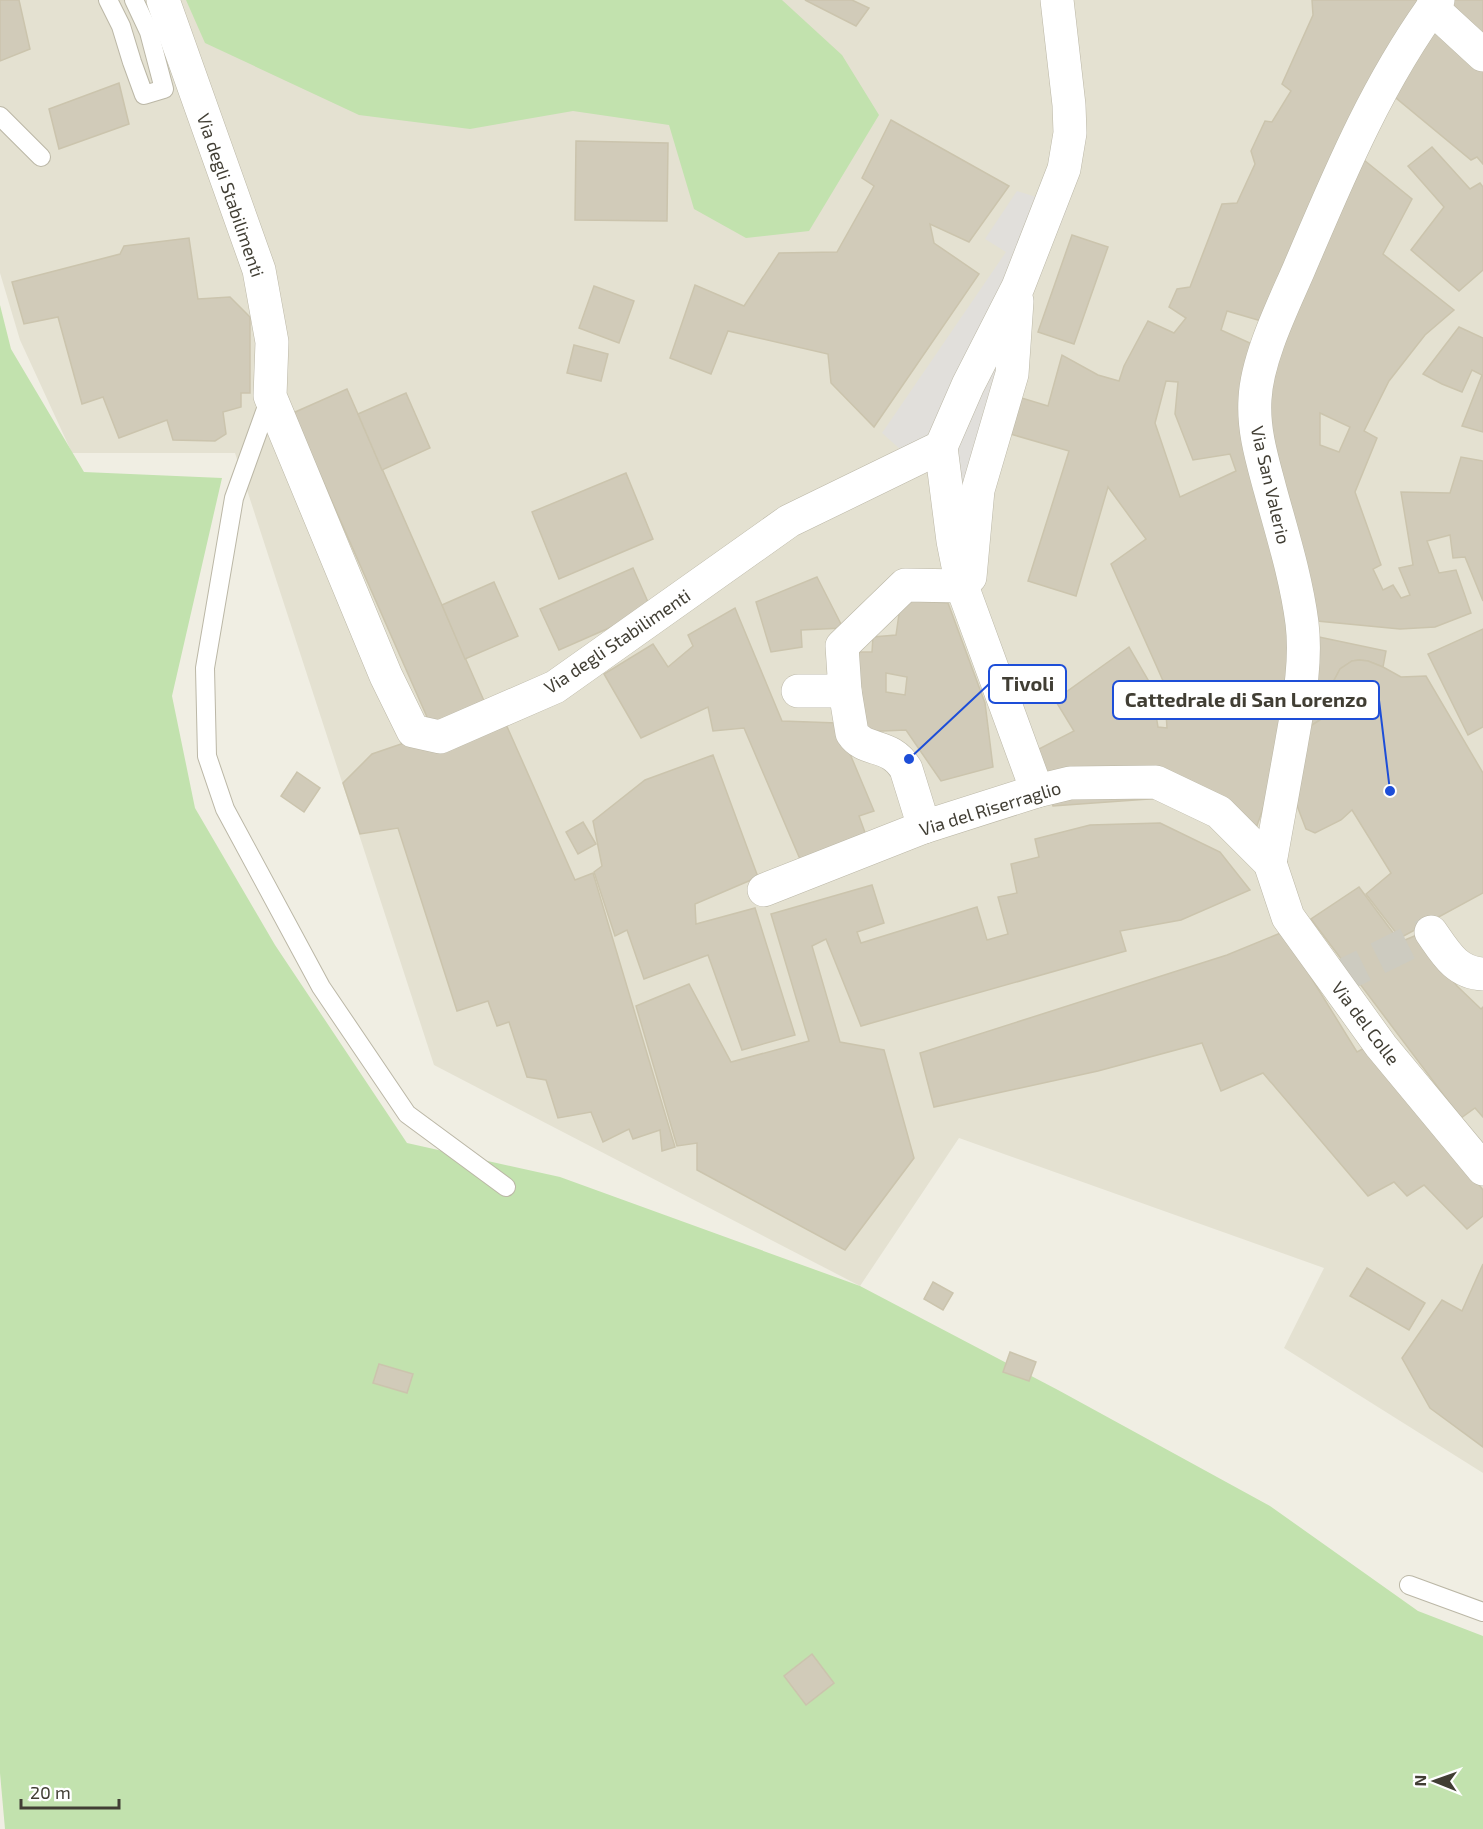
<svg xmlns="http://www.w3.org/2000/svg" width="1483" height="1829" viewBox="0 0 1483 1829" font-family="'Exo 2',sans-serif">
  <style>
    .residential { fill: #e4e1d1 }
    .green { fill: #c2e2ae }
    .parking { fill: #e1dfdb }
    .building { fill: #d1cbb9; stroke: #cbc4ad; stroke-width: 1.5; fill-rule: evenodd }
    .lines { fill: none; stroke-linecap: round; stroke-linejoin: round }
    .minor-tunnel { stroke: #cdcbc0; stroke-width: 33; stroke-dasharray: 33 16; stroke-linecap: butt }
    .service-casing { stroke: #bbb7a6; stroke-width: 20 }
    .minor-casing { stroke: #bbb7a6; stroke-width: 34 }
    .service { stroke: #fff; stroke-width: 18 }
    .minor { stroke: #fff; stroke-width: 33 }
    .labels { text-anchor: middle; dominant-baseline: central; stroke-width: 4.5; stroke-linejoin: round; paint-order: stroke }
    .street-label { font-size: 18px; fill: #413e34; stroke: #fff }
    .leader { fill: none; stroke: #1d4ed8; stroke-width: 2 }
    .callout-dot { fill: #1d4ed8; stroke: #fff; stroke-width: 2 }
    .callout { fill: #fff; stroke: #1d4ed8; stroke-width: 2 }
    .callout-label { font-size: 20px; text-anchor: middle; font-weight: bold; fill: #413e34 }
  </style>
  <rect width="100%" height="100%" fill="#f0eee3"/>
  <path class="residential" d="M0 0H1483V1473L1284 1348 1324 1268 959 1138 860 1286 434 1065 235 453H72L20 340 0 273Z"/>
  <g class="green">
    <path d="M186 0H782L842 55 879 115 809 231 746 238 694 209 669 125 573 111 470 129 359 115 205 43Z"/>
    <path d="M0 305 11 349 84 472 222 478 172 696 195 808 275 945 407 1143 560 1177 860 1286 1058 1390 1270 1506 1418 1611 1483 1636V1829H5L0 1773Z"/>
  </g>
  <path class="parking" d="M1017 191 1068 207 1032 293 967 509 882 433 1006 252 985 239Z"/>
  <g class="building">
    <path d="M0 0H19L30 49 0 61Z"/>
    <path d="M805 0H852L869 8 856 26Z"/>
    <path d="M1312 0H1426L1265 322 1227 311 1221 330 1261 348 1298 650 1299 685 1274 682 1271 716 1295 720 1250 845 1163 798 1053 806 1031 753 1074 731 1055 700 1129 647 1151 685 1158 727 1167 728 1164 683 1111 564 1146 539 1108 487 1076 596 1028 581 1069 451 1007 433 1015 396 1048 406 1062 355 1098 375 1119 381 1124 366 1148 321 1174 333 1186 318 1169 307 1177 289 1190 287 1222 204 1237 203 1255 164 1251 151 1265 121 1272 122 1291 91 1282 84 1313 15ZM1166 381 1178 382 1175 414 1193 460 1230 454 1236 471 1180 497 1155 423Z"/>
    <path d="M1452 0H1483V42L1444 11Z"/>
    <path d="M1438 20 1483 66V164L1477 157 1471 160 1390 93Z"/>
    <path d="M119 83 129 124 59 149 49 109Z"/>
    <path d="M891 120 1009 186 969 242 930 224 934 243 979 274 874 427 831 383 828 354 728 331 711 374 670 358 695 285 744 306 779 253 837 252 874 186 862 178Z"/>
    <path d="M576 141 668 143 667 221 575 220Z"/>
    <path d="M1432 147 1470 189 1480 183 1483 187V270L1459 291 1411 250 1444 207 1408 166Z"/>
    <path d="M1364 160 1412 199 1383 254 1454 310 1425 335 1389 381 1364 431 1377 438 1355 492 1381 565 1373 569 1383 590 1393 585 1401 598 1410 595 1399 568 1413 565 1401 492 1450 493 1461 457 1483 461V601L1465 557 1453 558 1450 535 1427 541 1439 573 1456 570 1471 613 1435 627 1400 629 1317 621 1262 389ZM1320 413 1350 427 1339 452 1320 445Z"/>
    <path d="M1072 235 1108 247 1074 344 1038 332Z"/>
    <path d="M189 238 198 299 230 297 250 317V393H241V407L223 412 226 434 215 441 173 440 167 420 119 438 103 397 82 404 58 317 24 324 12 282 120 254 124 246Z"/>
    <path d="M594 286 634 301 619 343 579 328Z"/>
    <path d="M1459 327 1483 338V432L1462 426 1482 375 1472 370 1462 392 1442 384 1423 374Z"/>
    <path d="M574 345 608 354 601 381 567 373Z"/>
    <path d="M347 389 485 703 431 726 293 413Z"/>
    <path d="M406 393 430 448 382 470 358 414Z"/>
    <path d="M626 473 653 539 559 579 532 512Z"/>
    <path d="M633 568 648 602 625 621 559 650 540 609Z"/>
    <path d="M817 577 843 628 801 630 802 647 771 652 756 602Z"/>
    <path d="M494 582 518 636 465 659 442 605Z"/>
    <path d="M901 600 948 603 985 703 993 767 941 781 906 730 859 732 855 652H872L873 637 896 635ZM886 673 907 677 905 695 886 692Z"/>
    <path d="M735 608 782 721 837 723 874 811 859 816 867 838 800 859 744 728 713 731 708 707 641 738 604 674 653 644 668 667 693 646 688 635Z"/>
    <path d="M1483 629V727L1468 735 1428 654Z"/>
    <path d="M1319 637 1386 651 1383 667 1368 661 1359 660 1352 661 1340 669 1330 688 1326 707V716L1306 729Z"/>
    <path d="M1359 660 1368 661 1383 667 1401 677 1426 676 1483 773V893L1400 938 1366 894 1391 873 1352 810 1341 820 1315 833 1306 829 1296 803 1306 729 1326 716V707L1330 688 1340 669 1352 661Z"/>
    <path d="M505 722 575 880 593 873 675 1147 662 1151 660 1130 633 1139 629 1129 603 1142 591 1112 558 1118 546 1080 527 1077 509 1022 497 1026 488 1001 457 1011 398 828 360 834 343 783 372 754 404 743Z"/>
    <path d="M713 755 758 877 695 904 696 924 755 908 795 1035 742 1050 708 955 644 979 627 930 615 936 594 872 602 866 593 821 645 780Z"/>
    <path d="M297 772 320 788 304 812 281 796Z"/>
    <path d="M583 822 596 844 578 854 566 832Z"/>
    <path d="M1160 823 1220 852 1250 890 1181 920 1120 931 1126 951 861 1026 826 939 812 946 840 1042 884 1050 914 1158 845 1250 697 1170V1143L677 1146 636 1006 689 984 731 1062 809 1041 771 914 872 885 884 923 857 932 861 943 977 907 987 940 1008 934 998 897 1017 893 1011 864 1039 857 1035 839 1090 825Z"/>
    <path d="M1359 887 1400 942 1417 935 1457 986 1481 1009 1483 1007V1117L1475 1108 1461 1118 1311 919Z"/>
    <path d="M1283 932 1357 1052 1370 1045 1483 1190V1216L1467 1229 1424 1185 1407 1196 1394 1182 1368 1196 1263 1073 1221 1091 1202 1043 1098 1071 934 1107 920 1053 1227 955Z"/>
    <path d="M1483 1264V1447L1430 1408 1402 1358 1442 1300 1462 1311Z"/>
    <path d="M1367 1268 1425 1303 1409 1330 1350 1296Z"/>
    <path d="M933 1282 953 1293 943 1310 924 1299Z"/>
    <path d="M1010 1352 1036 1362 1029 1381 1003 1372Z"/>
    <path d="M379 1364 413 1374 407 1393 373 1383Z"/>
    <path d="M812 1654 834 1683 806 1705 784 1676Z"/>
  </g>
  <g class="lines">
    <path class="minor-tunnel" d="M1334 980 1431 932"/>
    <g class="service-casing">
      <g id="service">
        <path d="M108 0 121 26 132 62 144 95 164 89 149 32 134 0"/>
        <path d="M0 116 41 157"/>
        <path d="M270 398 234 498 205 668 207 756 225 809 321 987 407 1114 506 1187"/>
        <path d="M1409 1585 1483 1612"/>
      </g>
    </g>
    <g class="minor-casing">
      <g id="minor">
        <path d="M163 0 259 270 272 342 270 396 386 676 413 731 440 737 555 687 789 521 941 447"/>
        <path d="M1432 8 1483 55"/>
        <path d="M970 577 978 490 1012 374 1017 301"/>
        <path d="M798 691H845"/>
        <path d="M1037 791 962 586 953 541 941 447 968 385 1018 287 1064 169 1070 133 1069 105 1057 0"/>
        <path d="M924 827 906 769C890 742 865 753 852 733L845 691 842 646 905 585 962 586"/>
        <path d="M1270 863C1277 824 1284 785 1291 746 1298 705 1307 664 1302 623 1296 577 1282 533 1270 489 1262 459 1253 430 1255 399 1257 358 1283 306 1299 269 1339 175 1377 83 1438 0"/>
        <path d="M764 890 924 827 1037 791 1070 783 1156 782 1219 812 1270 863 1288 917 1381 1046 1483 1169"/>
        <path d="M1431 932C1445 952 1456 973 1483 974"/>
      </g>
    </g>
    <use href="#service" class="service"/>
    <use href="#minor" class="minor"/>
  </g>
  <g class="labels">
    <g class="street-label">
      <text transform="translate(231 195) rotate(71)">Via degli Stabilimenti</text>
      <text transform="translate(1271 485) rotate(77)">Via San Valerio</text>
      <text transform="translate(617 641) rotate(-34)">Via degli Stabilimenti</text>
      <text transform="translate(990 808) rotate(-17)">Via del Riserraglio</text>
      <text transform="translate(1366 1023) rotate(53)">Via del Colle</text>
    </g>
  </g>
  <path class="leader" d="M909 759L989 684M1390 791L1379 700"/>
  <g class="callout-dot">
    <circle cx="909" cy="759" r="6"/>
    <circle cx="1390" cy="791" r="6"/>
  </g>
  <g class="callout">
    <rect x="989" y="665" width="77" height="38" rx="6"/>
    <rect x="1113" y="681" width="266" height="38" rx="6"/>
  </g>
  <g class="callout-label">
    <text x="1028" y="691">Tivoli</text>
    <text x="1246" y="707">Cattedrale di San Lorenzo</text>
  </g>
  <g transform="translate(1435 1781) rotate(271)" stroke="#ffffff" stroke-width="4.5" paint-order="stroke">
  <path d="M0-4.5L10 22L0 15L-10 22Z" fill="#413e34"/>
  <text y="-9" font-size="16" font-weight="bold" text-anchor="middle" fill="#413e34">N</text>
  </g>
  <path d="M21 1799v9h98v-9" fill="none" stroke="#413e34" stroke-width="3"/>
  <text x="30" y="1799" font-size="18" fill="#413e34" stroke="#ffffff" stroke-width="4.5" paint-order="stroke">20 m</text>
</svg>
